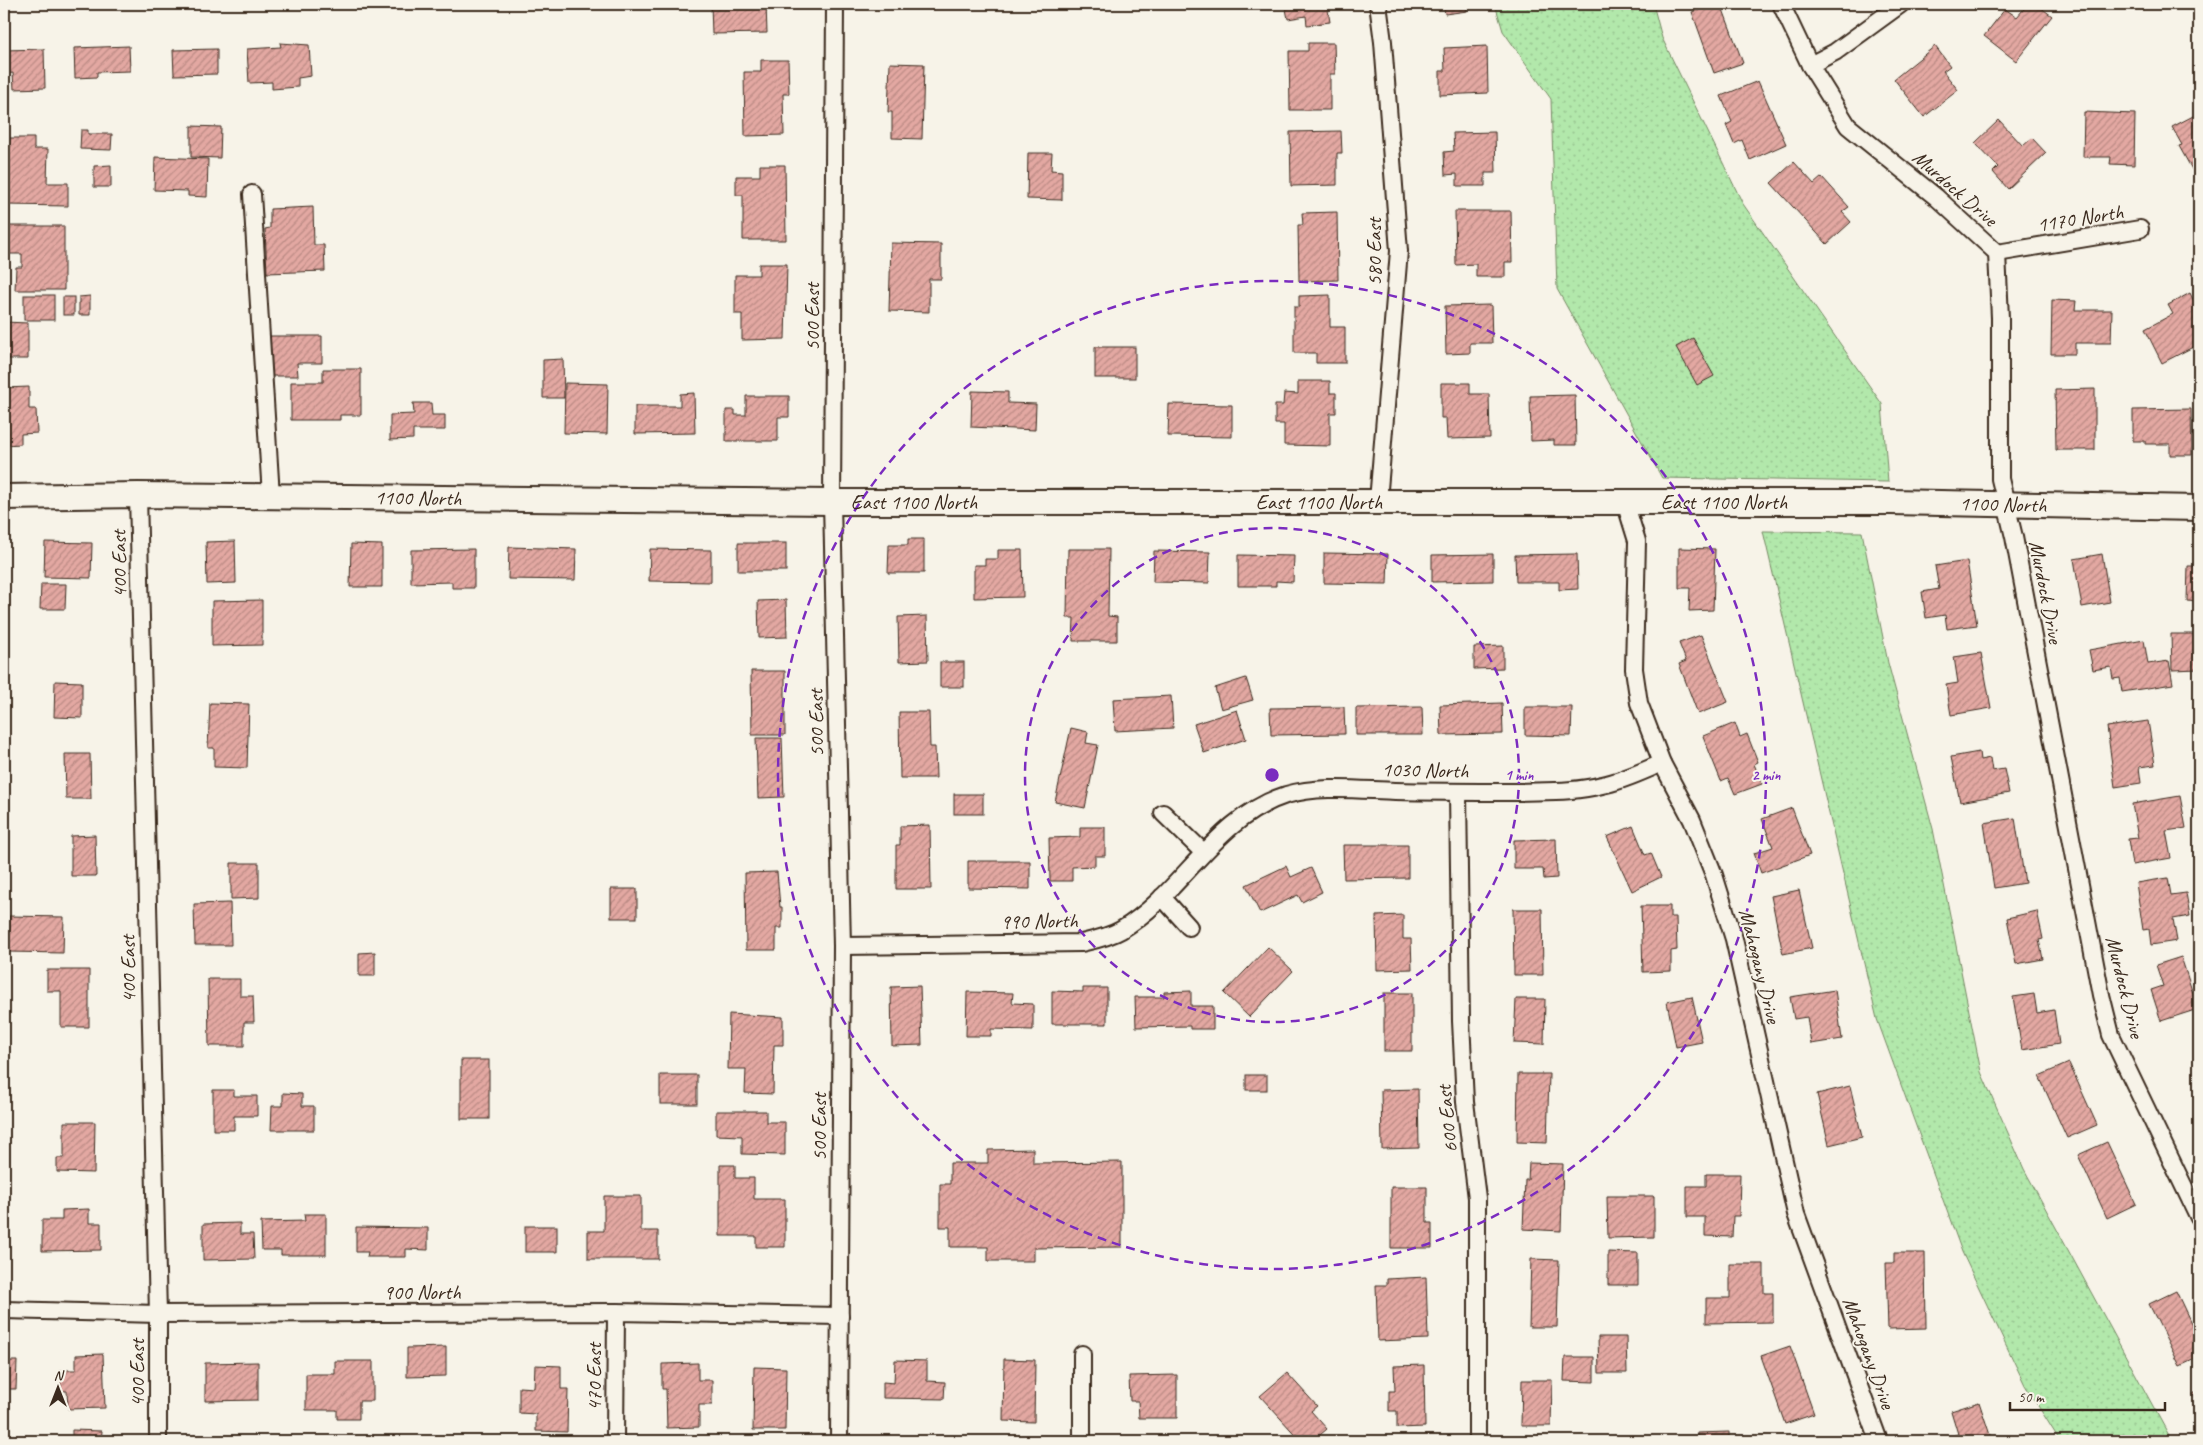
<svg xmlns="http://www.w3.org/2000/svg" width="2203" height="1445" viewBox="0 0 2203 1445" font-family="Caveat,sans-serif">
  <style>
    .grass { fill: url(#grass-dots); stroke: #768964 }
    .building { fill: url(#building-hatch); stroke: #3b2a1e }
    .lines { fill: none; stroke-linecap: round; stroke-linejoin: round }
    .street-casing { stroke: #3b2a1e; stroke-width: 20 }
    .secondary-casing { stroke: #3b2a1e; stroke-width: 28 }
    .street { stroke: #f7f3e8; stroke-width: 16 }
    .secondary { stroke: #f7f3e8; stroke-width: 24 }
    .ring { fill: none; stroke: #7b2cbf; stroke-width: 2.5; stroke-dasharray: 9 6 }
    .labels { text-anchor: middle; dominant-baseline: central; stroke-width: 4; stroke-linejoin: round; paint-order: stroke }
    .street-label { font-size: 21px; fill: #3b2a1e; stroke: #f7f3e8 }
    .centre { fill: #7b2cbf; stroke: #f7f3e8; stroke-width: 2.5 }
    .ring-label { font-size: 15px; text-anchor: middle; font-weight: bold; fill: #7b2cbf; stroke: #f7f3e8; stroke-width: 4; stroke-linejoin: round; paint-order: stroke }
  </style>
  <defs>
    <pattern id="grass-dots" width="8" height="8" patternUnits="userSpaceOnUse" patternTransform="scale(1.25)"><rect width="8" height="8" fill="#b2e8ab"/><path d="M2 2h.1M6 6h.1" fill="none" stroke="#9ac793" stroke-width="1.8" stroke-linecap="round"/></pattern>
    <pattern id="building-hatch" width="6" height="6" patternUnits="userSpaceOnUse" patternTransform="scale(1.25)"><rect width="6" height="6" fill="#e3a8a2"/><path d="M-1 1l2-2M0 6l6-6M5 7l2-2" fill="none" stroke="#b98983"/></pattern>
  </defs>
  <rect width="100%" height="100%" fill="#f7f3e8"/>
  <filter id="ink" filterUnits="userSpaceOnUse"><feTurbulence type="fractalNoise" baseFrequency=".02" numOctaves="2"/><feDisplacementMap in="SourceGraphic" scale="10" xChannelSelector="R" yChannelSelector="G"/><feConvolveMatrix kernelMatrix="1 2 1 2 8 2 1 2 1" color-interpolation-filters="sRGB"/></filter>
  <g filter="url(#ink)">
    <g class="grass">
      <path d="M1495 4H1653L1662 38 1743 204 1882 404 1888 482 1662 478 1557 289 1551 99 1503 31Z"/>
      <path d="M1763 531 1862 532 1888 663 1933 829 1981 1072 2024 1169 2172 1441H2060L2025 1385 1962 1252 1877 1019Z"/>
    </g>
    <g class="building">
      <path d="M711 4H766L767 33 712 34Z"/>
      <path d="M1285 4H1327L1330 22 1307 25 1306 16 1288 19Z"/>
      <path d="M1443 4H1466L1467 11 1445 14Z"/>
      <path d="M1714 4H1721L1743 63 1714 73 1692 12Z"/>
      <path d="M2028 4H2036L2052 16 2016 61 1984 36 2005 9 2017 17Z"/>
      <path d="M280 43 309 45 311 76 298 78V87L272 89V82L249 83 247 49 281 47Z"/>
      <path d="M1308 43H1334L1335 74H1330V110H1290L1289 51H1308Z"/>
      <path d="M129 46 130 71 97 72V77L75 78 74 48Z"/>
      <path d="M1487 46 1488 93 1440 95V71H1445L1444 48Z"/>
      <path d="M1935 46 1950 66 1943 71 1958 90 1924 117 1894 79Z"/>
      <path d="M44 49 45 88 14 89 13 73 4 74V50Z"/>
      <path d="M217 49V74L174 75 173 50Z"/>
      <path d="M761 60H788L789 94H783L784 135 745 136 744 72H761Z"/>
      <path d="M890 63 924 64 922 139 892 138V112H888Z"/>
      <path d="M1758 81 1786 144 1750 160 1742 140 1734 144 1726 125 1732 122 1721 96Z"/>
      <path d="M2084 112 2135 114 2134 165 2110 164 2111 157H2083Z"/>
      <path d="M2197 114 2199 118V182L2179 146 2182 145 2172 127Z"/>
      <path d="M1999 120 2023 146 2032 138 2046 153 2008 189 1993 172 1998 167 1975 143Z"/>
      <path d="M191 126 221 127 220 158 191 157Z"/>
      <path d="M81 130H88V134H112L111 150 80 149Z"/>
      <path d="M1341 131 1342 153H1337V185L1291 186 1290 132Z"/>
      <path d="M1495 132 1496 173H1485V186H1457V174L1445 175 1444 152 1454 151 1453 133Z"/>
      <path d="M7 138H34V149H48L47 183H68V206L6 205Z"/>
      <path d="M1028 153H1052L1051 170 1062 171V200L1027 199Z"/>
      <path d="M155 157 208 159 207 197 188 196V191L154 190Z"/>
      <path d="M1794 162 1814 184 1822 177 1849 207 1842 212 1851 222 1827 244 1771 183Z"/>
      <path d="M111 165V187H94V166Z"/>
      <path d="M760 165H785L786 240H743V195H736V176H760Z"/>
      <path d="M313 207 314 245H324L325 271 267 273 265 229 270 228V209Z"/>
      <path d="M1455 211H1511L1512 262H1505V277H1476V264L1456 265Z"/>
      <path d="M1337 212 1338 280 1299 281 1298 225H1303L1302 213Z"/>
      <path d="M4 226H64V290H15L16 267H22V254H4Z"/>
      <path d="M891 243 941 244V279H929V312L889 311Z"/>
      <path d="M759 264H787L785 339 742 340V314H735V275H759Z"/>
      <path d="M2190 293 2199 312V358L2193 347 2162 363 2145 329 2173 314 2168 305Z"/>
      <rect x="24" y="295" width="30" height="25"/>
      <path d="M1330 295V327H1345V363H1316V353H1294V307H1299V296Z"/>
      <path d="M90 296V315H79V297Z"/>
      <rect x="63" y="297" width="11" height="18"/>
      <path d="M2052 300 2076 301 2075 310H2112L2111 343H2075V354H2051Z"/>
      <path d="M1491 305 1492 343H1470V353L1446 354 1445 306Z"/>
      <path d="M4 322 28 323V359H4Z"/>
      <path d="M270 336H322V363H297L298 376H270Z"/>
      <path d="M1693 338 1714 376 1697 385 1676 347Z"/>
      <rect x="1095" y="347" width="40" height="31"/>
      <path d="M563 359 564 398H543V360Z"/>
      <path d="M323 369H361V415H340V420H291V382H323Z"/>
      <path d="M1298 381H1330V393H1336V413H1330V446L1284 445V424H1275V405H1283L1284 393 1298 394Z"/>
      <path d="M565 383 608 384 607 434 564 433Z"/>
      <path d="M1441 383H1470V394H1489L1490 438 1447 439 1446 418H1441Z"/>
      <path d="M29 387V409H36L37 433 21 434V444L4 445V388Z"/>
      <path d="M2095 389V450H2056L2055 390Z"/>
      <path d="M972 391 1008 392V403L1036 404 1035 430 971 427Z"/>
      <path d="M694 393 695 433 635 434V406H680V394Z"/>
      <path d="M1575 395 1576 445H1554V440L1531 441 1530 396Z"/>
      <path d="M746 396H789V417H778V441H726V410H735V415H746Z"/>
      <path d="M413 403H431L432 415H445V430H413V439L390 440V415L414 414Z"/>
      <path d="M1169 404 1232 405V437L1168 436Z"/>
      <path d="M2191 409 2192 455H2170V444H2145V441H2133V410Z"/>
      <path d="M908 539H924V573H888L889 545H908Z"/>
      <path d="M235 541 236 583 207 584 206 542Z"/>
      <path d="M45 542 92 543 91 578 44 577Z"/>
      <rect x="738" y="543" width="48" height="28"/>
      <path d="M351 544 382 545V587H350Z"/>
      <path d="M509 547 576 549 575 580 508 579Z"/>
      <path d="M1679 548 1715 549 1713 610 1689 611 1690 588H1679Z"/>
      <path d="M474 549V588H452V582L411 583V550Z"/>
      <path d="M650 549 711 550V582L649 581Z"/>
      <path d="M1068 549H1109L1108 616 1117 617V641H1073L1074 618H1067Z"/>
      <path d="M998 550H1022L1023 597 974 598V565H985V559H998Z"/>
      <path d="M1154 551 1210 552 1209 583 1153 582Z"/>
      <path d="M1324 553 1388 554 1387 584 1324 583Z"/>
      <path d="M1493 554V581L1432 582V555Z"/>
      <path d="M1577 554 1578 589 1559 590V582H1516L1515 555Z"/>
      <path d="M2102 554 2110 602 2082 607 2074 559Z"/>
      <path d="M1238 555 1294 556 1293 582 1276 581V586H1238Z"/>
      <path d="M1967 561 1977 625 1947 629 1945 615 1926 618 1922 592 1939 589 1935 566Z"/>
      <path d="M2188 566H2199V602L2187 601Z"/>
      <path d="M41 584H66L65 609H40Z"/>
      <path d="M262 600V645L212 646V601Z"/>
      <path d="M786 600 787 637 759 638 758 601Z"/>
      <path d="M927 616 928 661 899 662 898 617Z"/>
      <path d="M2171 634H2199V669L2172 670Z"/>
      <path d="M1701 635 1728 702 1698 714 1679 664 1686 661 1679 643Z"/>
      <path d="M2144 640 2148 664 2169 661 2173 684 2122 692 2120 678 2113 679 2111 667 2093 670 2089 650Z"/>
      <path d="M1503 646V668L1474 669V647Z"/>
      <path d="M1981 653 1991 708 1951 715 1946 685 1958 683 1954 657Z"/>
      <rect x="940" y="662" width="24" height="25"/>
      <path d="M751 671H785V735H752Z"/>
      <path d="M1246 678 1253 700 1221 709 1215 688Z"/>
      <path d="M55 681 82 682V718L54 717Z"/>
      <path d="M1171 696 1173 728 1115 731 1113 699Z"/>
      <path d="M210 703 249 704 247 768 214 767V748H208Z"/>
      <path d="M1502 703 1503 734 1441 735 1440 705Z"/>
      <path d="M1344 707 1345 734 1271 735 1270 708Z"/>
      <path d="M1422 707 1423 735H1356V708Z"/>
      <path d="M1525 707H1572L1571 736 1525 735Z"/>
      <path d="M1237 710 1246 739 1204 753 1194 724Z"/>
      <path d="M899 712H929L930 747H935L936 778H900Z"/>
      <path d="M2148 721 2155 765 2139 767 2141 783 2115 787 2107 727Z"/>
      <path d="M1735 723 1740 737 1747 734 1758 762 1754 764 1762 784 1735 794 1728 778 1721 781 1703 736Z"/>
      <path d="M1071 728 1088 732 1086 743 1098 745 1085 808 1055 802Z"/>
      <path d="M756 738H782L784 797 758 798Z"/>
      <path d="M1979 752 1980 760 1990 758 1992 771 2004 769 2009 793 1960 802 1951 757Z"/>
      <path d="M65 754H90L91 799H66Z"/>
      <rect x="954" y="794" width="29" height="20"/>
      <path d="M2180 796 2186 828 2166 831 2171 858 2132 865 2128 839 2138 838 2132 804Z"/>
      <path d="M1792 808 1810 855 1761 873 1754 853 1773 847 1762 819Z"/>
      <path d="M2015 818 2025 883 1994 888 1984 823Z"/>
      <path d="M930 825 931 889H896V845H900V826Z"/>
      <path d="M1633 826 1645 855 1651 853 1661 877 1632 891 1607 837Z"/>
      <path d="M1080 827H1105V856H1095V866L1072 867V881H1050L1049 838 1080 837Z"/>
      <path d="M95 835 96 876H71V836Z"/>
      <path d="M1556 839 1557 878 1544 879 1543 869H1514V840Z"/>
      <path d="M1343 845H1408V878L1344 879Z"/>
      <path d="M968 861H1030V889L968 888Z"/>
      <path d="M231 863H259V898L231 899Z"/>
      <path d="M1286 866 1291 877 1311 868 1322 892 1302 902 1298 895 1260 913 1246 885Z"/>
      <path d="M777 872 780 907H782V928H776V950H746L745 873Z"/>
      <path d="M2168 878 2171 895 2186 893 2190 916 2173 919 2177 941 2151 945 2149 929 2143 930 2136 883Z"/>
      <rect x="611" y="889" width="26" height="29"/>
      <path d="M1799 890 1812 948 1783 954 1771 896Z"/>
      <path d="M230 903 231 945H195L194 904Z"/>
      <path d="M1641 906H1670V917H1676L1677 950 1671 951V971L1643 972Z"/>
      <path d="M1513 909H1542L1543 975H1514Z"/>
      <path d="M2037 911 2043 939 2039 940 2043 959 2016 964 2007 918Z"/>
      <path d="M1403 915V939H1411L1412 969 1377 970 1376 916Z"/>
      <path d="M9 916 64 917 63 953 9 952Z"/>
      <path d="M1268 947 1293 971 1249 1017 1224 993Z"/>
      <path d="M375 952V976H359V953Z"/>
      <path d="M2181 957 2198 1009 2161 1021 2151 990 2163 986 2156 965Z"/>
      <path d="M47 970H89V1027H61V991H47Z"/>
      <path d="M208 979H240V996H253L254 1022H244V1046H209Z"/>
      <path d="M920 986 922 1045 892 1046 891 987Z"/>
      <path d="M1083 988H1107V1024H1052V991L1083 992Z"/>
      <path d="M1835 990 1842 1039 1811 1044 1807 1017 1794 1019 1790 997Z"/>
      <path d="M1191 991V1006H1213V1029H1190V1026L1136 1027 1135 997H1164V992Z"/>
      <path d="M967 992 1013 993 1012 1003 1033 1004V1030L991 1029V1036H966Z"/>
      <rect x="1384" y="993" width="28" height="58"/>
      <path d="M2034 994 2037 1013 2054 1010 2059 1044 2022 1050 2013 997Z"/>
      <path d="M1692 997 1702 1042 1676 1047 1667 1002Z"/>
      <path d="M1516 999H1545L1544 1044 1514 1043Z"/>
      <path d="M729 1014 783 1017V1045H774L773 1094 745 1093 746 1069H728Z"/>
      <rect x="461" y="1060" width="28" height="59"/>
      <path d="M2069 1063 2097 1125 2067 1138 2039 1076Z"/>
      <path d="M1518 1074H1549L1547 1143 1517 1142Z"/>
      <rect x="660" y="1075" width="37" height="29"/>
      <rect x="1246" y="1075" width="21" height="15"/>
      <path d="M1850 1086 1862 1137 1829 1145 1817 1094Z"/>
      <path d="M1418 1089 1419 1148 1382 1149 1381 1090Z"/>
      <path d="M213 1090H234V1096H257V1116H234V1130H213Z"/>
      <path d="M283 1093 302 1094V1106H314V1130H271L272 1106H283Z"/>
      <path d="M716 1111H766V1122H785V1155L742 1154V1136L716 1135Z"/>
      <path d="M64 1122H95L94 1173 57 1172V1158H64Z"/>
      <path d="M2107 1142 2136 1204 2107 1218 2078 1155Z"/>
      <path d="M1033 1149V1163L1122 1162V1247L1034 1248V1261H988V1247H950V1227H940V1184H950V1163H988V1150Z"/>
      <path d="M1529 1163 1563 1164 1561 1231 1523 1229 1525 1180H1528Z"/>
      <path d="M720 1165H735V1178H754V1199H785V1247H756V1236H720Z"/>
      <path d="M1706 1174H1740L1739 1216H1733L1732 1237 1705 1236V1217H1687V1186H1706Z"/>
      <path d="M1391 1187H1427V1223H1432V1248H1391Z"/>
      <path d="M604 1196H641V1231H658V1259H588V1231H604Z"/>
      <path d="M1607 1196H1654V1237L1608 1238Z"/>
      <path d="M89 1209V1223H101V1250L42 1251V1220H62V1210Z"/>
      <path d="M304 1214H326V1255H281V1250H262L261 1222 305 1221Z"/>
      <path d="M240 1223V1234H253L254 1259 203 1260V1224Z"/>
      <rect x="525" y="1226" width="32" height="26"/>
      <path d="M356 1227 428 1228V1250L406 1249V1257H367L368 1252H356Z"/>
      <path d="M1608 1252 1638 1253V1285H1608Z"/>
      <path d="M1894 1253H1925L1926 1328 1888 1329 1886 1263H1894Z"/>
      <path d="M1531 1259 1559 1260 1557 1327H1529Z"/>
      <path d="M1730 1264H1764V1293H1773V1322L1706 1323V1298H1730Z"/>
      <path d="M1426 1277 1428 1339 1378 1341 1376 1285H1387V1279Z"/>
      <path d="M2176 1291 2199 1340V1357L2180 1366 2149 1304Z"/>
      <path d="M1598 1337H1626L1627 1373H1599Z"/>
      <path d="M1790 1346 1814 1414 1785 1424 1761 1356Z"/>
      <path d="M446 1347V1376L407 1377V1348Z"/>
      <path d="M103 1354 105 1408 68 1409 67 1391H61L60 1370H76V1355Z"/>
      <path d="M1565 1357H1594V1382L1564 1381Z"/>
      <path d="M1004 1359 1035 1360 1034 1422 1003 1421Z"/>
      <path d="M895 1360 927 1361V1381L945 1382 944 1399 883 1398V1382L894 1383Z"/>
      <path d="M4 1361H17L16 1389H4Z"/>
      <path d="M335 1361H373V1401H359V1419H337V1410H306V1374H335Z"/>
      <path d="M258 1362V1400L205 1401V1363Z"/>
      <path d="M698 1363V1380H712V1405H699V1427L667 1428 666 1389H662V1364Z"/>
      <path d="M535 1365 561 1366V1389H568L567 1432 536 1431V1414L519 1413V1387L534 1388Z"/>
      <path d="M1424 1365 1425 1427 1397 1428V1411H1389V1391H1395L1394 1366Z"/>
      <path d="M754 1367 786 1368 785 1430H753Z"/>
      <path d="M1287 1373 1317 1406 1311 1411 1327 1429 1313 1441H1301L1260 1396Z"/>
      <path d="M1177 1375V1418H1139L1138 1401H1130L1129 1376Z"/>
      <path d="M1522 1380H1552L1551 1426H1521Z"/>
      <path d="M2199 1390V1404L2193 1394Z"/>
      <path d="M1979 1402 1992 1441H1954L1952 1436 1958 1434 1951 1411Z"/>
      <path d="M72 1430 102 1431 101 1441H72Z"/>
      <path d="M1729 1432V1441H1697V1433Z"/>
    </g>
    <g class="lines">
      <g class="street-casing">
        <g id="street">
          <path d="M835 4 832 502 842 946 839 1441"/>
          <path d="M1781 4 1810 65 1848 126 1936 197 1997 253 2000 318V479L2014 537 2101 995 2111 1035 2199 1218"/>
          <path d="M1810 65 1835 52 1901 4"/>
          <path d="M252 194 271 496"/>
          <path d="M1997 253 2140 229"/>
          <path d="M138 495 158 1314V1441"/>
          <path d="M1378 501 1399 251 1383 42 1378 4"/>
          <path d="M1625 502 1637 541 1634 669 1639 703 1662 763 1692 820 1714 875 1734 939 1796 1214 1879 1441"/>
          <path d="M1458 793 1461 1021 1465 1102 1477 1198V1441"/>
          <path d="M1163 813 1203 852"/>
          <path d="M1162 897 1189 927"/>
          <path d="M842 946 1081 943C1094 940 1109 937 1121 930 1183 893 1214 818 1286 795 1320 785 1360 790 1395 791 1436 792 1478 792 1519 792 1547 791 1575 792 1602 785 1623 781 1643 771 1662 763"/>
          <path d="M4 1310 158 1314 616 1312 840 1316"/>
          <path d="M615 1441 616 1312"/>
          <path d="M1082 1441V1354"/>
        </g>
      </g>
      <g class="secondary-casing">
        <g id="secondary">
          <path id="s1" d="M4 497 138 495 832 502H1891L2199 508"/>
        </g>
      </g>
      <use href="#street" class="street"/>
      <use href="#secondary" class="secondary"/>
    </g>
  </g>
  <g class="ring">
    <circle cx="1272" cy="775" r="247"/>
    <circle cx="1272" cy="775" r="494"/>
  </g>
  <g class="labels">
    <g class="street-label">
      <text transform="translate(1955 188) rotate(41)">Murdock Drive</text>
      <text transform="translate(2080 218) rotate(-9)">1170 North</text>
      <text transform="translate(1374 252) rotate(-90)">580 East</text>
      <text transform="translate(812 317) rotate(-90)">500 East</text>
      <text stroke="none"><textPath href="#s1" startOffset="414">1100 North</textPath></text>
      <text stroke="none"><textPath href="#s1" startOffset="1315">East 1100 North</textPath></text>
      <text stroke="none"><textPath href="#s1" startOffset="910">East 1100 North</textPath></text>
      <text stroke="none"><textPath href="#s1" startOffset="1720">East 1100 North</textPath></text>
      <text stroke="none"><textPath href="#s1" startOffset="1999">1100 North</textPath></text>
      <text transform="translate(119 564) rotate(-91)">400 East</text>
      <text transform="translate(2046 592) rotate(79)">Murdock Drive</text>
      <text transform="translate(816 723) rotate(-91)">500 East</text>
      <text transform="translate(1425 770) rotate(1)">1030 North</text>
      <text transform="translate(1039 921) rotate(-1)">990 North</text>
      <text transform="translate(1760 966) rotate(76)">Mahogany Drive</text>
      <text transform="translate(128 969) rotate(-91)">400 East</text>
      <text transform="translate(2125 987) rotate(76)">Murdock Drive</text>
      <text transform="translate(1447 1119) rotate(-96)">600 East</text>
      <text transform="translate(819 1127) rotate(-90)">500 East</text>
      <text x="422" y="1292">900 North</text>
      <text transform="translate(1869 1353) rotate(70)">Mahogany Drive</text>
      <text transform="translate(137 1373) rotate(-90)">400 East</text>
      <text transform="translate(594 1377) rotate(-90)">470 East</text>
    </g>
  </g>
  <circle cx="1272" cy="775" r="8" class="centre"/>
  <g class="ring-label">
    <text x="1519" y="780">1 min</text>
    <text x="1766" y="780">2 min</text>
  </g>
  <rect width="2203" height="1445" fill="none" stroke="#f7f3e8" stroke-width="20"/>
  <rect x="10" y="10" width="2183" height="1425" fill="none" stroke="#3b2a1e" stroke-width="2" filter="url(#ink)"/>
  <g transform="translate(58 1388)" stroke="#f7f3e8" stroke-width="4" paint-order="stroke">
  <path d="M0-4L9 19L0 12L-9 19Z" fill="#3b2a1e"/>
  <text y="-8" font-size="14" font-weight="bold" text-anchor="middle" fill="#3b2a1e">N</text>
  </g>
  <path d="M2010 1402v8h155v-8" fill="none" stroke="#3b2a1e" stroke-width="2.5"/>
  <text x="2018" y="1402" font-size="15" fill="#3b2a1e" stroke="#f7f3e8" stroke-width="4" paint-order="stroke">50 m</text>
</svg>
